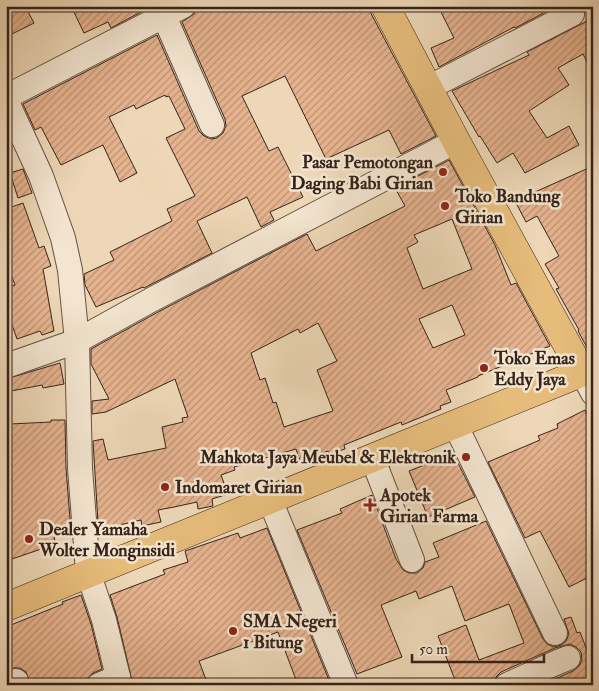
<svg xmlns="http://www.w3.org/2000/svg" width="599" height="691" viewBox="0 0 599 691" font-family="'IM FELL Double Pica',serif">
  <style>
    .building { fill: url(#building-hatch); stroke: #36231a; fill-rule: evenodd }
    .lines { fill: none; stroke-linecap: round; stroke-linejoin: round }
    .minor-casing { stroke: #645041; stroke-width: 26 }
    .highway-casing { stroke: #36231a; stroke-width: 29 }
    .minor { stroke: #f3e5d0; stroke-width: 24 }
    .highway { stroke: #e6bc7b; stroke-width: 28 }
    .poi-dot { fill: #8f2418; stroke: #f3e5d0; stroke-width: 2 }
    .labels { text-anchor: middle; dominant-baseline: central; stroke-width: 5; stroke-linejoin: round; paint-order: stroke }
    .poi-label { font-size: 18px; font-weight: bold; fill: #36231a; stroke: #f3e5d0; text-anchor: start }
  </style>
  <defs>
    <pattern id="building-hatch" width="6" height="6" patternUnits="userSpaceOnUse" patternTransform="scale(1.25)"><rect width="6" height="6" fill="#e6b38f"/><path d="M-1 1l2-2M0 6l6-6M5 7l2-2" fill="none" stroke="#bb9174"/></pattern>
  </defs>
  <rect width="100%" height="100%" fill="#edd7b6"/>
  <filter id="stains"><feTurbulence type="fractalNoise" baseFrequency=".004" numOctaves="4"/><feColorMatrix values="0 0 0 0 .2 0 0 0 0 .09 0 0 0 0 .02 0 0 0 .5 -.17"/></filter>
  <radialGradient id="worn" r=".72"><stop offset=".6" stop-color="#630" stop-opacity="0"/><stop offset="1" stop-color="#630" stop-opacity=".3"/></radialGradient>
  <g class="building">
    <path d="M6 6H25L34 23 6 37Z"/>
    <path d="M71 6H152L111 28 108 22 84 33Z"/>
    <path d="M367 6 436 136 401 154 389 130 326 159 285 76 242 96 269 151 278 147 303 197 270 212 274 220 261 227 247 197 197 221 212 253 144 288 143 287 96 307 85 285 84 274 114 260 110 252 172 221 167 209 195 196 166 138 185 129 169 96 166 97 165 95 136 109 134 105 109 117 137 173 120 182 103 145 61 165 41 127 35 130 23 104 157 35 199 131 204 136 211 139 217 138 223 133 226 126 225 119 182 22 194 14 197 7Z"/>
    <path d="M438 6H557L515 28 514 27 439 67 431 48 454 38Z"/>
    <path d="M593 18V74L583 54 558 68 569 85 529 111 547 138 569 126 579 145 525 173 513 153 497 163 480 136 479 137 452 91 529 55 527 52Z"/>
    <path d="M449 160 495 245 511 285 516 283 550 346 478 376V377L446 390 451 402 440 406 441 409 402 425 401 422 344 445 345 449 329 454 328 451 300 461 296 449 234 467 235 470 221 475 228 494 212 499 213 506 198 509 197 502 174 507 158 510 161 522 142 526 141 520 102 529 100 522 98 523 93 441 103 439 108 460 166 448 162 427 183 422 182 418 188 417 175 379 106 412 92 414V401L109 399 91 364V349L158 312 307 234 316 251 405 206 395 188ZM452 219 472 269 423 289 407 248 418 242 414 235ZM452 305 465 335 433 348 419 319ZM318 323 337 361 317 370 333 411 284 427 276 402 273 403 265 378 260 380 251 353 298 329 300 333Z"/>
    <path d="M593 166V353H590L578 331 579 330 556 289 559 288 545 264 559 256 537 216 526 222 515 201Z"/>
    <path d="M23 169 32 193 18 198 10 173Z"/>
    <path d="M23 203 39 248 44 246 51 266 43 269 54 331 42 335 40 331 17 339 9 316 6 317V288L15 285 6 261V209Z"/>
    <path d="M60 363 64 384 43 388 42 385 6 392V379Z"/>
    <path d="M585 410 593 427V575L569 587 540 531 525 538 488 462 540 440 538 436 558 428 557 424Z"/>
    <path d="M51 420H65L66 468 71 532 54 537 56 544 6 561V503L11 502 10 424 51 422Z"/>
    <path d="M454 455 475 497 428 517 409 471 432 462 433 464Z"/>
    <path d="M372 495 396 559 403 570 409 573H417L423 568 425 562 439 557 433 543 486 521 543 639 547 644 554 647 561 645 566 641 569 634 564 619 571 617 577 633 580 632 588 653 593 651V685H542L573 671 579 666 582 660 581 652 576 647 570 644 555 648 501 672 496 677 493 685H457L438 636 466 625 479 660 524 643 509 604 465 621 452 586 419 599 416 591 381 605 402 657 357 674 297 530 342 513 340 509Z"/>
    <path d="M267 528 331 685H298L278 632 199 661 208 685H133L117 617 110 595 165 574 163 570 188 562 185 551 238 533 240 538Z"/>
    <path d="M81 595 91 624 102 669 93 673 87 680 74 685H30L26 672 20 668H13L6 671V627L63 604 62 602Z"/>
  </g>
  <g class="lines">
    <g class="minor-casing">
      <g id="minor">
        <path d="M164 16 212 125"/>
        <path d="M428 88 572 14"/>
        <path d="M6 97 183 6"/>
        <path d="M6 100 41 176 63 238 70 270 77 341 80 468 88 572 104 620 120 685"/>
        <path d="M6 366 77 341 151 300 456 141"/>
        <path d="M582 372 593 393"/>
        <path d="M455 424 555 633"/>
        <path d="M372 457 412 560"/>
        <path d="M270 500 346 685"/>
        <path d="M16 681 17 685"/>
        <path d="M99 685 118 677"/>
        <path d="M507 685C528 676 547 666 568 658"/>
      </g>
    </g>
    <g class="highway-casing">
      <g id="highway">
        <path d="M385 6 456 141 582 372"/>
        <path d="M6 607 593 368"/>
      </g>
    </g>
    <use href="#minor" class="minor"/>
    <use href="#highway" class="highway"/>
  </g>
  <g class="poi-dot">
    <circle cx="443" cy="172" r="5"/>
    <circle cx="445" cy="206" r="5"/>
    <circle cx="484" cy="368" r="5"/>
    <circle cx="466" cy="457" r="5"/>
    <circle cx="165" cy="487" r="5"/>
    <path d="M367.5 497.5h5v5h5v5h-5v5h-5v-5h-5v-5h5z"/>
    <circle cx="29" cy="539" r="5"/>
    <circle cx="233" cy="631" r="5"/>
  </g>
  <g class="labels">
    <g class="poi-label">
      <text x="433" y="162" text-anchor="end">Pasar Pemotongan<tspan x="433" dy="21">Daging Babi Girian</tspan></text>
      <text x="455" y="196">Toko Bandung<tspan x="455" dy="21">Girian</tspan></text>
      <text x="494" y="358">Toko Emas<tspan x="494" dy="21">Eddy Jaya</tspan></text>
      <text x="456" y="457" text-anchor="end">Mahkota Jaya Meubel &amp; Elektronik</text>
      <text x="175" y="487">Indomaret Girian</text>
      <text x="380" y="495">Apotek<tspan x="380" dy="21">Girian Farma</tspan></text>
      <text x="39" y="529">Dealer Yamaha<tspan x="39" dy="21">Wolter Monginsidi</tspan></text>
      <text x="243" y="621">SMA Negeri<tspan x="243" dy="21">1 Bitung</tspan></text>
    </g>
  </g>
  <rect width="599" height="691" fill="none" stroke="#edd7b6" stroke-width="25"/>
  <rect x="8" y="8" width="584" height="676" fill="none" stroke="#36231a" stroke-width="2.5"/>
  <rect x="12" y="12" width="574" height="666" fill="none" stroke="#36231a"/>
  <path d="M412 654v8h132v-8" fill="none" stroke="#36231a" stroke-width="2.5"/>
  <text x="419" y="654" font-size="15" fill="#36231a" stroke="#f3e5d0" stroke-width="4" paint-order="stroke">50 m</text>
  <rect width="100%" height="100%" filter="url(#stains)"/>
  <rect width="100%" height="100%" fill="url(#worn)"/>
</svg>
